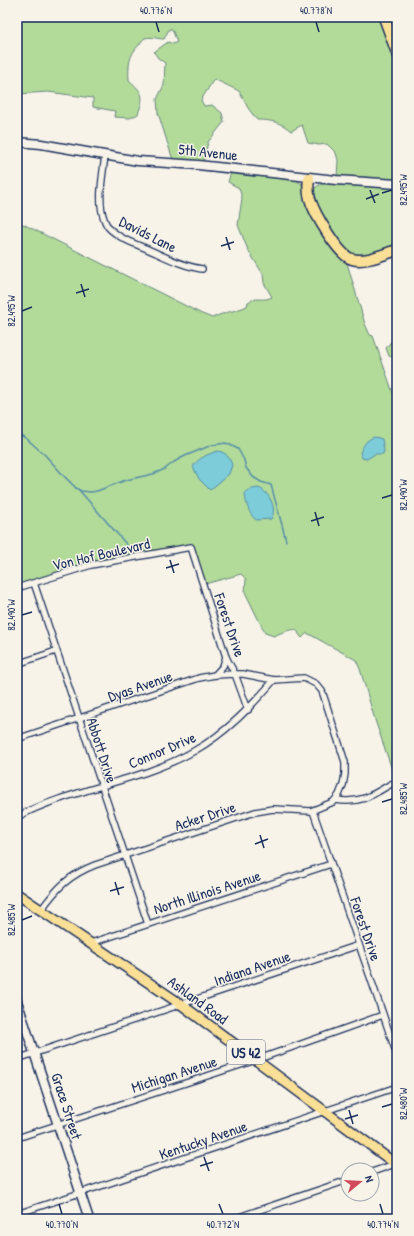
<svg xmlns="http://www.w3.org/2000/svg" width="414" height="1236" viewBox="0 0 414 1236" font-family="'Patrick Hand',sans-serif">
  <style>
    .green { fill: #b2db99; stroke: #66857c }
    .water { fill: #7dccda; stroke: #568da8 }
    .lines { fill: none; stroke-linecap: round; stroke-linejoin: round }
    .stream { stroke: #568da8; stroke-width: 1.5 }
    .street-casing { stroke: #1b2f5e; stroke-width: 8 }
    .secondary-casing { stroke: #1b2f5e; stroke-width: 11 }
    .primary-casing { stroke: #1b2f5e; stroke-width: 12 }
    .highway-casing { stroke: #1b2f5e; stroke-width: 13 }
    .street { stroke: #f7f3e8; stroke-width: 5.5 }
    .secondary { stroke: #f7f3e8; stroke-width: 8 }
    .primary { stroke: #fadf96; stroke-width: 9 }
    .highway { stroke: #fadf96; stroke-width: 10 }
    .ticks { fill: none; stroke: #1b2f5e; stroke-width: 1.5 }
    .labels { text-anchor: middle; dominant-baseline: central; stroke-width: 3; stroke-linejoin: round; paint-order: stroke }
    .shield { fill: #f7f3e8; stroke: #5d6a87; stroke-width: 1 }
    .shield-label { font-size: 14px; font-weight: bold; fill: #1b2f5e }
    .street-label { font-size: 15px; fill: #1b2f5e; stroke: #f7f3e8 }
    .neatline { fill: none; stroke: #1b2f5e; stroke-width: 1.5 }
    .ticks-label { font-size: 10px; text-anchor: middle; fill: #1b2f5e }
  </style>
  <rect width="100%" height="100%" fill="#f7f3e8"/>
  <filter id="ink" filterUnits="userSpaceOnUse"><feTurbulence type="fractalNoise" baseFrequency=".025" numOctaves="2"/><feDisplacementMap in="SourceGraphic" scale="8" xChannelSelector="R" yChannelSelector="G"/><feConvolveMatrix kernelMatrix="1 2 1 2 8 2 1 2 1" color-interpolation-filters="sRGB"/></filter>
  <g filter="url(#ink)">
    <g class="green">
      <path d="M17 17H380L397 67V180L337 177 338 160 336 153 327 144 319 145 308 143 302 125 291 131C281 122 270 120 257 120L248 108 239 91 214 79 201 100 204 106 212 105 222 113 224 122 208 142 203 163 173 160 158 113 157 99 164 85 165 63 158 58 154 52 168 42 173 44 177 42 172 29H169L164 39C157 39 152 36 145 38 143 39 141 42 139 45 129 55 128 65 129 80 143 93 145 95 138 114L130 118 114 117 115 111 93 107V98L48 92 17 94Z"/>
      <path d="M231 172 296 180 302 184 341 258 347 263 365 324 370 335 373 336 397 404V784L375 720 360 669 356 660 307 633 302 638C299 636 299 632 296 630 293 628 277 634 274 636L265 633 245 592 246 579 241 574 205 584 192 544 86 564 17 586V221L202 314 212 318C224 312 237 311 247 306L248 302C256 296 263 302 272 297L264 283 263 274 248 250 238 225 242 198 239 188 228 182Z"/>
      <path d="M324 184 397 188V246L370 254 357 256 346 251 326 222 315 202 313 191C316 186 318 185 324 184Z"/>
      <path d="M397 334V359L389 356 386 348Z"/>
    </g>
    <g class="water">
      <path d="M375 437 382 439 384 451 383 454H375L367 459 362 458 360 453C363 446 366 439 375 437Z"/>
      <path d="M218 451C226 452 230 458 232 465L229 474 210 490 199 479 193 467C196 459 210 453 218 451Z"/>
      <path d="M258 488C269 491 278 509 271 519L256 520C249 515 245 501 245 492L252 489Z"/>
    </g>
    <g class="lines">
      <g class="stream">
        <path d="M17 433 27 439 45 455 64 476 76 488"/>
        <path d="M76 488 81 491 91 492 97 491 126 480 153 474 165 469 174 462 185 456 212 445 226 443 238 449 244 460 246 468 253 477 261 482 271 485 282 525 286 541"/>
        <path d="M79 490 127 545"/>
      </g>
      <g class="street-casing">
        <g id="street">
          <path d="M105 155C103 175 97 200 104 219 106 225 110 230 115 233 123 240 135 244 145 248 164 256 182 266 202 269"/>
          <path d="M34 583 148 924"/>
          <path d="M17 588 91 565 191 547 226 657 235 674H243L274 680 304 678 316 684 322 691 325 700 345 762V774L343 785 339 795 333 802 311 811 273 809 255 812 95 865C69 875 57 888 41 910"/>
          <path d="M17 664 56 651"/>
          <path d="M215 675 223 666 226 657"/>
          <path d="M17 739 199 678 215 675 235 674 248 710"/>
          <path d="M336 800C359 804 371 796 391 784"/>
          <path d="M313 811 397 1055"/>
          <path d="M17 817C72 788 140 782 194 751 226 733 250 708 274 680"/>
          <path d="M91 943 331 864"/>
          <path d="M17 1059 359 945"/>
          <path d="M17 1138 256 1060 383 1015"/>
          <path d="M372 1172 395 1164"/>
          <path d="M17 1214 397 1087"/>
          <path d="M233 1219 348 1180"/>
        </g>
      </g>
      <g class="secondary-casing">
        <g id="secondary">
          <path d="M17 142 41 144 138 161 198 165 336 180 397 184"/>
          <path d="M17 1001 89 1219"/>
        </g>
      </g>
      <g class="primary-casing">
        <path id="primary" d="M17 894 182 1005 397 1165"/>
      </g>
      <g class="highway-casing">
        <g id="highway">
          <path d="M384 17 397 53"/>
          <path d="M396 17 397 20"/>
          <path d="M309 178C308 185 308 192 310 199 314 213 339 256 352 259 365 263 384 254 397 250"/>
        </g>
      </g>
      <use href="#street" class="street"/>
      <use href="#secondary" class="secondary"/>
      <use href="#primary" class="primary"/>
      <use href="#highway" class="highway"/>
    </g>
  </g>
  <path class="ticks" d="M156 22 159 32M316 22 319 32M370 190 375 203M382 193 392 190M366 199 379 194M226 237 230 250M221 246 234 242M81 284 85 297M76 293 89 289M22 311 32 307M382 498 392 495M315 512 319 526M311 521 324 517M170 560 174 573M166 568 179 564M22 615 32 612M382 802 392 799M260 835 264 848M255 844 268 839M115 882 119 895M110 891 124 887M22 920 32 916M382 1107 392 1104M349 1110 353 1124M345 1119 358 1115M204 1157 209 1171M200 1166 213 1162M59 1204 62 1214M219 1204 223 1214M380 1204 383 1214"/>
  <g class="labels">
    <rect class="shield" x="227" y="1040" width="38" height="24" rx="3"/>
    <g class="shield-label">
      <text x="246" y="1052">US 42</text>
    </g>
    <g class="street-label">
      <text transform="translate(208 152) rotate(6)">5th Avenue</text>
      <text transform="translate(148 234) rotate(27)">Davids Lane</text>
      <text transform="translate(101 554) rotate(-13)">Von Hof Boulevard</text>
      <text transform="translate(230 625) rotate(71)">Forest Drive</text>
      <text transform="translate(140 686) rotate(-19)">Dyas Avenue</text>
      <text transform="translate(102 750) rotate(72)">Abbott Drive</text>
      <text transform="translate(162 750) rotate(-23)">Connor Drive</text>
      <text transform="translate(205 816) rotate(-18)">Acker Drive</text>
      <text transform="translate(207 892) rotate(-18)">North Illinois Avenue</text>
      <text transform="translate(366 929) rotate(71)">Forest Drive</text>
      <text transform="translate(252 968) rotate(-19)">Indiana Avenue</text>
      <text transform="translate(198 1000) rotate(36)">Ashland Road</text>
      <text transform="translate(174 1074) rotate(-18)">Michigan Avenue</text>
      <text transform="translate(67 1106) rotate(72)">Grace Street</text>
      <text transform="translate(203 1140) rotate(-19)">Kentucky Avenue</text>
    </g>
  </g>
  <rect width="414" height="1236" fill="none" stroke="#f7f3e8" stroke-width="44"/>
  <g transform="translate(360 1182) rotate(72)"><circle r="19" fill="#f7f3e8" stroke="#9fa5b1"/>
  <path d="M0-3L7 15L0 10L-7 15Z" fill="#d1495b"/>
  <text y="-6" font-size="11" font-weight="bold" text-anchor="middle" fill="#1b2f5e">N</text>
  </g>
  <rect x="22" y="22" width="370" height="1192" class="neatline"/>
  <g class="ticks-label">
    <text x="156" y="14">40.776°N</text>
    <text x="316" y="14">40.778°N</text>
    <text transform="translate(403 190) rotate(-90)" y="4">82.495°W</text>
    <text transform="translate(11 311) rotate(-90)" y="4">82.495°W</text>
    <text transform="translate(403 495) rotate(-90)" y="4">82.490°W</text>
    <text transform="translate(11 615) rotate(-90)" y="4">82.490°W</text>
    <text transform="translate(403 799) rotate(-90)" y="4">82.485°W</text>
    <text transform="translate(11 920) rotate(-90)" y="4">82.485°W</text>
    <text transform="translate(403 1104) rotate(-90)" y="4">82.480°W</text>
    <text x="62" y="1228">40.770°N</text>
    <text x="223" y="1228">40.772°N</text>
    <text x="383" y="1228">40.774°N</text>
  </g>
</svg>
